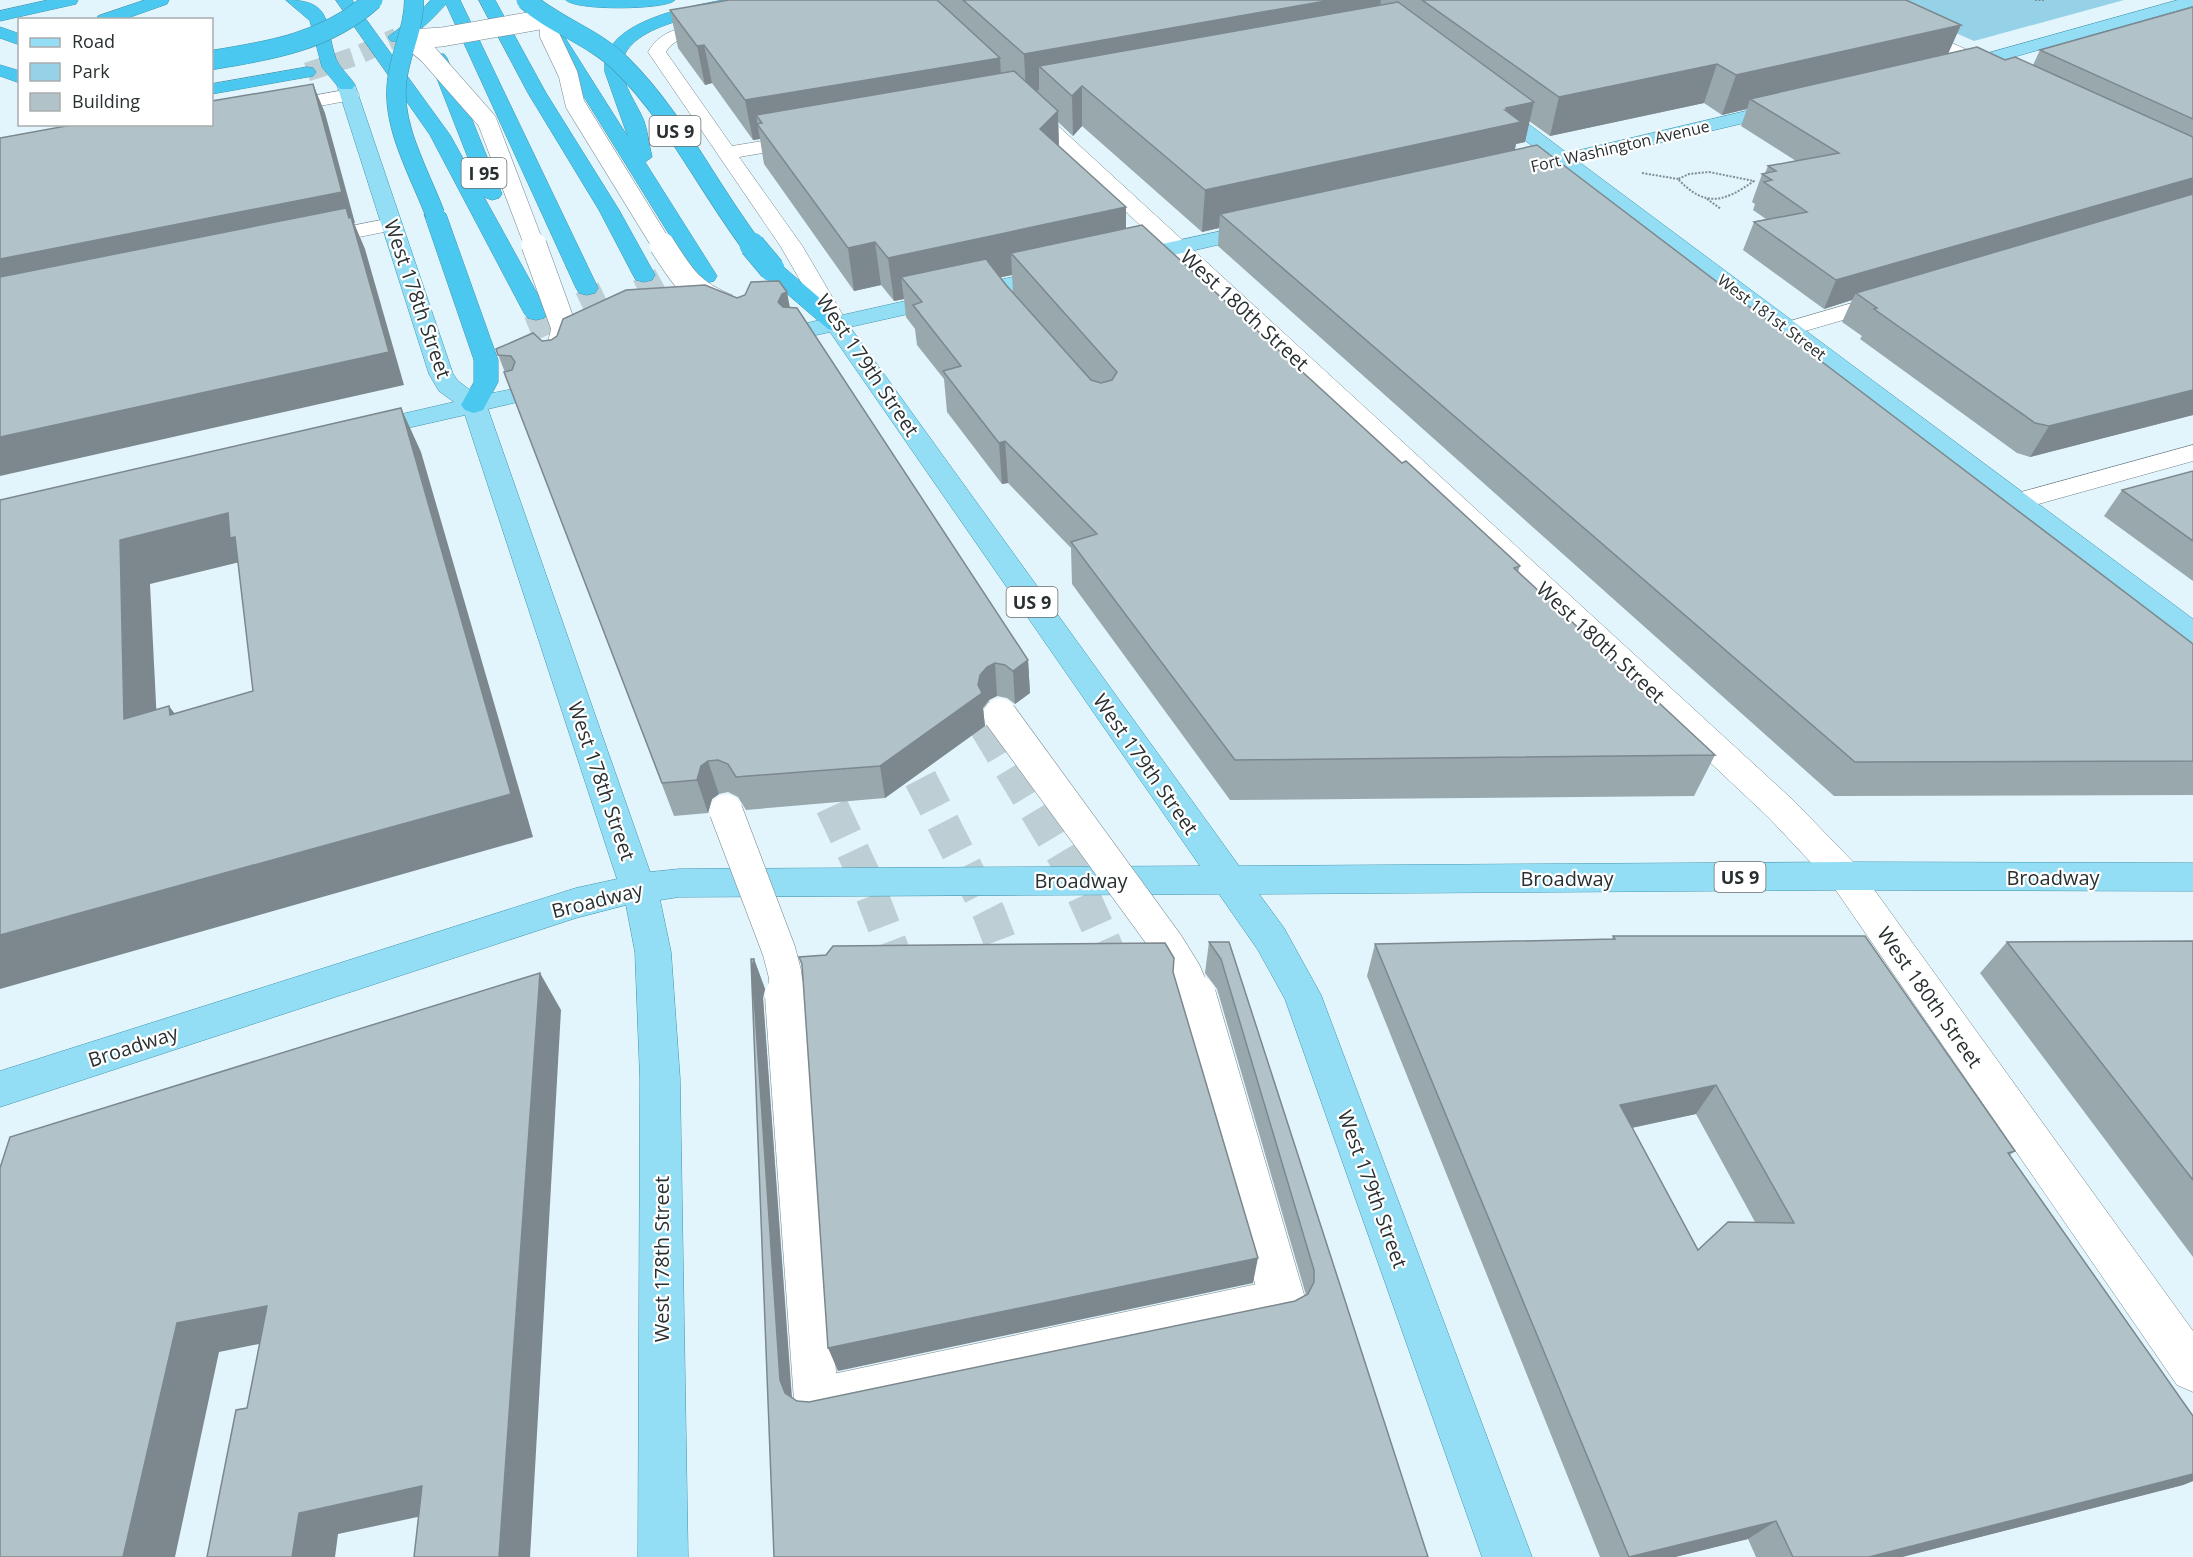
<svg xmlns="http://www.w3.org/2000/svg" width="2193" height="1557" viewBox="0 0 2193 1557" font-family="'Open Sans',sans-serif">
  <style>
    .green { fill: #95d1e7 }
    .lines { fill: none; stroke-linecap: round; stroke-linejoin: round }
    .highway-tunnel-far2 { stroke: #bdced4; stroke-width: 19; stroke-dasharray: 19 10; stroke-linecap: butt }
    .highway-tunnel-far1 { stroke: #bdced4; stroke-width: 25; stroke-dasharray: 25 13; stroke-linecap: butt }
    .highway-tunnel { stroke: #bdced4; stroke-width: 33; stroke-dasharray: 33 16; stroke-linecap: butt }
    .minor-casing { stroke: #75858b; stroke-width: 1 }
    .major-casing { stroke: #3f93ad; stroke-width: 1 }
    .highway-casing { stroke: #3f93ad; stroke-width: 1 }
    .path { stroke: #808d91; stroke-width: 2; stroke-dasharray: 2 1.5; stroke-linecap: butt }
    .minor { fill: #fff; fill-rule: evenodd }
    .major { fill: #93def5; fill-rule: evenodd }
    .highway { fill: #4bc8ef; fill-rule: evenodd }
    .minor-bridge-far3-casing { stroke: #75858b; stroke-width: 20; stroke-linecap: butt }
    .minor-bridge-far2-casing { stroke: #75858b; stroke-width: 26; stroke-linecap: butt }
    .minor-bridge-far1-casing { stroke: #75858b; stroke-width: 34; stroke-linecap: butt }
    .minor-bridge-casing { stroke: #75858b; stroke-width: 45; stroke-linecap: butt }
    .highway-bridge-far1-casing { stroke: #3f93ad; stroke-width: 20; stroke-linecap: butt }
    .highway-bridge-casing { stroke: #3f93ad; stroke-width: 26; stroke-linecap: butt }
    .minor-bridge-far3 { stroke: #fff; stroke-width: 19 }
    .minor-bridge-far2 { stroke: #fff; stroke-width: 25 }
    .minor-bridge-far1 { stroke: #fff; stroke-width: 33 }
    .minor-bridge { stroke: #fff; stroke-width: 44 }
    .highway-bridge-far1 { stroke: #4bc8ef; stroke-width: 19 }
    .highway-bridge { stroke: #4bc8ef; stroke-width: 25 }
    .wall { fill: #98a8ad; fill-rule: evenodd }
    .shaded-wall { fill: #7c888d }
    .building { fill: #b1c3c9; stroke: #7c888d; stroke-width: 1.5; fill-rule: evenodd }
    .labels { text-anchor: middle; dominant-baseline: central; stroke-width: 4.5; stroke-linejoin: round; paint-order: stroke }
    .far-street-label { font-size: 16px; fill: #293032; stroke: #fff }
    .shield { fill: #fff; stroke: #696e70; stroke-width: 1.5 }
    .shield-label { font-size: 18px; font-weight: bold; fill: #293032 }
    .street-label { font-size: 20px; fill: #293032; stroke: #fff }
  </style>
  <rect width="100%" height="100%" fill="#e2f5fc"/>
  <path class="green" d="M1881 0H2124L1974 41Z"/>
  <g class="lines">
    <path class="highway-tunnel-far2" d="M307 72 356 56 397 37"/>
    <g class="highway-tunnel-far1">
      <path d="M644 275 673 328"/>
      <path d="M587 288 615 346"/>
      <path d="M536 313 564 381"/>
    </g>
    <g class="highway-tunnel">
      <path d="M960 684 1072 870 1123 984"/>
      <path d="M898 735 989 913 1017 986"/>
      <path d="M811 762 865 877 907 987"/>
    </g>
    <g class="minor-casing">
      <g id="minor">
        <path d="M1838 0H1859L2002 66 2005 70 2002 74H1990L1840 4Z"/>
        <path d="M718 22 724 23 727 27 724 31C706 35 676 33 666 52L732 146 805 134 812 136 815 140 812 144 805 146 739 157 803 247 848 324 844 329 836 331 828 329 781 247 648 52C662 26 692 26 718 22Z"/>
        <path d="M350 89 357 91 359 95 357 99 212 126 207 124H212V114Z"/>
        <path d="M1025 100 1032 102 1793 800 1857 866 2193 1331V1392L2177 1385 1833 886 1769 818 1018 110 1016 106 1018 102Z"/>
        <path d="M391 218 399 219 402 224 399 229 314 246 306 245 303 240 306 235Z"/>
        <path d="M1890 292 1898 294 1901 299 1898 304 1788 336 1780 334 1776 329 1780 324Z"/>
        <path d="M2193 445V461L2017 510 2007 508 2003 502 2007 496Z"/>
      </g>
    </g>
    <g class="major-casing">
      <g id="major">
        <path d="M2178 0H2193V6L1961 72H1949L1946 68 1949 64Z"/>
        <path d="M346 80 352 81 355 85 453 374 458 381 478 396 513 389 522 391 525 396 522 401 488 409 650 872 679 869 1200 866 830 332 798 339 790 337 786 332 790 327 798 325 1057 267 1065 269 1068 274 1065 279 850 327 1239 866 1845 862 2193 863V891L1845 890 1259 894 1284 928 1321 995 1532 1557H1482L1285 999 1258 950 1219 894 679 897 660 900 671 952 680 1079 688 1557H638L640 1079 635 952 626 905 576 918 0 1107V1071L576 888 617 879 465 415 363 438 354 435 350 430 354 425 454 402 439 391 429 374 337 85 340 81Z"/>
        <path d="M1492 100 1499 102 1567 153 1788 101 1795 103 1797 107 1795 111 1579 162 2193 619V644L2182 641 1559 166 1514 177 1507 175 1504 171 1507 167 1547 157 1485 110 1483 106 1485 102Z"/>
        <path d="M1262 222 1270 223 1273 228 1270 233 1125 266 1117 264 1114 259 1117 254Z"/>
      </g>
    </g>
    <g class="highway-casing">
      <g id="highway">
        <path d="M48 0H78L76 4 0 21V11Z"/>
        <path d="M145 0H169L167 4 122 20H96L98 16Z"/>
        <path d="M286 0C334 0 324 24 336 59 341 70 349 75 355 85L352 89H340L322 67 310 21Z"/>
        <path d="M336 0H352L450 135 481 191 429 58 432 54H444L447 58 502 194 499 198 492 200 484 197 548 313 544 318 536 320 528 318 524 313 430 135Z"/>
        <path d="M431 0H460L598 288 595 293 587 295 579 293 576 288 446 4C434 17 409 45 391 41L388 37 419 13Z"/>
        <path d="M479 0H495L546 93 619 210 655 275 652 280 644 282 636 280 633 275 599 210 528 93Z"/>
        <path d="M566 0H675C667 10 574 11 566 0Z"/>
        <path d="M723 0H758L756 4C723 12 623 21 622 66 622 85 637 104 644 121 648 133 649 145 652 157L645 162 717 276 714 281 706 283 698 281 695 276 542 29 545 25H557L628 137 605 72C599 22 687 7 723 0Z"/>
        <path d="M0 27 20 34V45L0 38Z"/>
        <path d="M0 65 20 71V83L0 76Z"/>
        <path d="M307 67 313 68 316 72 313 76 212 94V84Z"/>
        <path d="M435 208 442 210 446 214 498 360V382L483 410 474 413 465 410 461 405 474 382V360L424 214 428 210Z"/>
        <path d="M772 262 780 264 844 319 848 324 844 329 836 331 828 329 764 274 761 269 764 264Z"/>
      </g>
    </g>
    <g class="path">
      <path d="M2035 0H2045"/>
      <path d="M1709 172 1754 181C1725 201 1706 209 1678 179L1689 174Z"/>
      <path d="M1642 173 1678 179"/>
      <path d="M1707 199 1721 209"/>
    </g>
    <use href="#minor" class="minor"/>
    <use href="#major" class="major"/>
    <use href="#highway" class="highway"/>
    <g class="minor-bridge-far3-casing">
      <g id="minor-bridge-far3">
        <path d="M410 39 442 37 551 18 549 34 568 74 575 104 663 247"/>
        <path d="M410 39 428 54 487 121 535 247"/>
      </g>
    </g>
    <g class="minor-bridge-far2-casing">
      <g id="minor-bridge-far2">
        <path d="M534 245 564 328 557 359"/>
        <path d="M662 245C683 278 691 292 728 307"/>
      </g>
    </g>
    <g class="minor-bridge-far1-casing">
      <g id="minor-bridge-far1">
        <path d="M1000 715 1167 944 1185 973 1195 997"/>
        <path d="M726 811 779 951 785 974 787 997"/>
      </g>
    </g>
    <g class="minor-bridge-casing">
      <path id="minor-bridge" d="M787 996 816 1400 1283 1301 1194 996"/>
    </g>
    <g class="highway-bridge-far1-casing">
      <g id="highway-bridge-far1">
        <path d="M414 0C414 29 400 53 397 81 391 126 420 174 435 214"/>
        <path d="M526 0C555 26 591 35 621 64 675 117 708 188 753 247"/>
        <path d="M212 60C270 51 328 41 373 0"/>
      </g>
    </g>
    <g class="highway-bridge-casing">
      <path id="highway-bridge" d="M752 245 772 269"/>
    </g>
    <use href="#minor-bridge-far3" class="minor-bridge-far3"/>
    <use href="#minor-bridge-far2" class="minor-bridge-far2"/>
    <use href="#minor-bridge-far1" class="minor-bridge-far1"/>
    <use href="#minor-bridge" class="minor-bridge"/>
    <use href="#highway-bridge-far1" class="highway-bridge-far1"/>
    <use href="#highway-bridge" class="highway-bridge"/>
  </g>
  <g class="wall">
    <path d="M729 0H1906L1948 53 2005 60 2033 65 2040 50 2193 7V415L2030 457 2017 453 1860 339 1862 336 1842 322 1852 300 1824 309 1743 250 1754 222 1766 219 1753 210 1755 204 1752 202 1762 174 1765 173 1768 166 1796 161 1741 126 1747 109 1722 115 1704 103 1550 136 1529 121 1525 142 1516 144 1515 149 2193 644V795L1834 796 1218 246 1219 228 1202 232 1082 126 1073 136 1058 122 1059 146 1126 207V228L1402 463 1520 566 1518 572 1715 755 1694 796 1230 800 1072 584 1071 548 1008 483 1002 484 947 412 944 379 917 345 915 329 906 317 904 299 894 301 881 285 854 291 764 164 760 139 753 140 712 83 705 85 678 48 670 10ZM1012 275 1013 292 1000 277Z"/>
    <path d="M790 308 1028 660 1030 693 1015 704 1007 698 997 696 989 700 983 708 985 726 885 798 746 810 738 797 728 792 719 794 712 799 708 813 674 816 496 349 542 341 551 340Z"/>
    <path d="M2193 471V581L2104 516 2122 490Z"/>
    <path d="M1613 936 2015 1151 2010 1155 2193 1416V1481L2183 1485 1902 1557H1756L1748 1539 1675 1557H1600L1367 976 1375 944 1612 939ZM1696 1114 1755 1222 1698 1250 1632 1128Z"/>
    <path d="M2193 941V1257L1980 973 2007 942Z"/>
    <path d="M1209 942H1229L1428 1557H774L754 959 765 989 763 998 792 1398 797 1401 809 1402 1295 1301 1306 1295 1217 989 1205 973Z"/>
  </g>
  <g class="shaded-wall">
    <path d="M1331 0H1381L1377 28 1039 66V90L1026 93 1024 54Z"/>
    <path d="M1961 25 1944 63 1750 99 1747 109 1722 115 1736 75Z"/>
    <path d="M704 45 712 83 705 85 697 46Z"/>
    <path d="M1000 58 1002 97 762 123 756 115 760 139 753 140 745 100Z"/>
    <path d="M1717 64 1704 103 1550 136 1559 97Z"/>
    <path d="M313 84 325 113 355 223H354L365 249 404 385 0 476V259Z"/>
    <path d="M1082 86V126L1073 136 1072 96Z"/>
    <path d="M1534 102 1525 142 1516 144 1512 163 1220 214 1219 228 1202 232 1205 190 1506 108Z"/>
    <path d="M1058 111 1059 151 1040 129Z"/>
    <path d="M2193 178V201L1856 293 1852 300 1824 309 1836 280Z"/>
    <path d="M1126 207V249L1011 253 1012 275 917 296 901 277 904 299 894 301 888 258Z"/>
    <path d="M875 242 881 285 854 291 848 248Z"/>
    <path d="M787 292 793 324 778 302 782 294Z"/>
    <path d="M2193 390V415L2030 457 2049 426Z"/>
    <path d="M401 408 421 452 533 837 0 989V935L511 794Z"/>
    <path d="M1005 441 1008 483 1002 484 999 443Z"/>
    <path d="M228 513 244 561 150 584 159 763 124 719 120 540Z"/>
    <path d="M1028 660 1030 693 1015 704 1013 671Z"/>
    <path d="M995 663 997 696 989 700 983 708 985 726 885 798 880 766 980 675 987 667Z"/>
    <path d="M169 706 202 750 170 715Z"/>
    <path d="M708 761 719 794 712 799 708 813 697 780 701 766Z"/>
    <path d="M754 959 765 989 763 998 792 1402 785 1393 780 1380 752 967Z"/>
    <path d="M540 973 561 1010 530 1557H499Z"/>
    <path d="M1716 1085 1696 1114 1602 1134 1620 1105Z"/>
    <path d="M1258 1258 1253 1283 838 1371 828 1348Z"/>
    <path d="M267 1306 304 1335 219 1352 175 1557H123L177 1323Z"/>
    <path d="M2193 1474V1481L2183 1485 1902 1557H1869Z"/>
    <path d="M422 1486 455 1509 338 1534 335 1557H292L299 1513Z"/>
    <path d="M1776 1521 1748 1539 1675 1557H1629Z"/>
  </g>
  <g class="building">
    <path d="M729 0H937L1000 58 745 100 704 45 697 46 670 10Z"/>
    <path d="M963 0H1331L1024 54Z"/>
    <path d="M1422 0H1906L1961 25 1736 75 1717 64 1559 97Z"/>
    <path d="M1398 2 1534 102 1506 108 1508 110H1505L1521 122 1205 190 1082 86 1072 96 1039 66Z"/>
    <path d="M2193 7V119L2040 50Z"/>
    <path d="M1977 47 2005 60 2015 57 2193 137V178L1836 280 1754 222 1807 212 1764 182 1772 180 1762 174 1776 171 1768 166 1839 153 1750 99Z"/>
    <path d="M1014 71 1058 111 1040 129 1126 207 888 258 875 242 848 248 757 124 762 123 756 115Z"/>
    <path d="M313 84 342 192 0 259V138L77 124H212V101Z"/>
    <path d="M1537 145 2193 644V761L1855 762 1220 214Z"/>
    <path d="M2193 194V390L2049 426 2035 423 1874 309 1877 308 1856 293Z"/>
    <path d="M346 208 349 218 351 217 389 352 0 437V277Z"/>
    <path d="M1142 225 1402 463 1406 461 1520 566 1514 568 1715 755 1235 760 1071 542 1097 534 1005 441 999 443 943 371 961 366 913 305 922 302 901 277 986 259 1006 285 1091 380 1101 383 1112 380 1117 372 1011 253Z"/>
    <path d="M779 281 787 292 782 294 778 302 783 307 797 308 1028 660 1013 671 1005 665 995 663 987 667 980 675 978 685 982 693 880 766 736 777 728 764 718 760 708 761 701 766 697 780 662 783 504 372 512 370 515 362 511 356 498 355 496 349 533 333 542 341 551 340 557 336 563 319 626 290 705 285 737 298 745 295 751 282Z"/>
    <path d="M401 408 511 794 0 935V500ZM228 513 230 538 235 537 253 691 170 715 169 706 124 719 120 540Z"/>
    <path d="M2193 471V541L2122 490Z"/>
    <path d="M1613 936H1865L2015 1151 2008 1153 2193 1416V1474L1869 1557H1793L1776 1521 1629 1557 1375 944 1615 939ZM1716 1085 1794 1223 1728 1222 1698 1250 1620 1105Z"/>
    <path d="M2193 941V1180L2007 942Z"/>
    <path d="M1209 942H1229L1428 1557H774L751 959H754L752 967 780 1380 785 1393 797 1401 809 1402 1295 1301 1308 1294 1314 1282V1270L1221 959Z"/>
    <path d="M1165 943 1174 958 1173 972 1258 1258 828 1348 802 964 799 957 826 955 833 946Z"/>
    <path d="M540 973 499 1557H414L422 1486 299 1513 292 1557H207L236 1410 247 1408 267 1306 177 1323 123 1557H0V1168L10 1137Z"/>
  </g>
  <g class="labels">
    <g class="far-street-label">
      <text transform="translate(1620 146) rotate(-13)">Fort Washington Avenue</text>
      <text transform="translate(1772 317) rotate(37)">West 181st Street</text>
    </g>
    <g class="shield">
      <rect x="649.5" y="116" width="51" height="30" rx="4.5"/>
      <rect x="461.5" y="158" width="45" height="30" rx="4.5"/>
      <rect x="1006.5" y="587" width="51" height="30" rx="4.5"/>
      <rect x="1714.5" y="862" width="51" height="30" rx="4.5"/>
    </g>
    <g class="shield-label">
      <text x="675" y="131">US 9</text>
      <text x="484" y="173">I 95</text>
      <text x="1032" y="602">US 9</text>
      <text x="1740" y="877">US 9</text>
    </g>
    <g class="street-label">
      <text transform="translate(418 299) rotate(71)">West 178th Street</text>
      <text transform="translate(1245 310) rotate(43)">West 180th Street</text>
      <text transform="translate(868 365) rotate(56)">West 179th Street</text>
      <text transform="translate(1601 642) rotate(43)">West 180th Street</text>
      <text transform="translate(1146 764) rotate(55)">West 179th Street</text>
      <text transform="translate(602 781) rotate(71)">West 178th Street</text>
      <text x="2053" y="877">Broadway</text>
      <text x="1567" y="878">Broadway</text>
      <text x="1081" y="880">Broadway</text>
      <text transform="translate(597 900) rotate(-14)">Broadway</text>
      <text transform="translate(1930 997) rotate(55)">West 180th Street</text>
      <text transform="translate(133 1046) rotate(-18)">Broadway</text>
      <text transform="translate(1373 1189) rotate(70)">West 179th Street</text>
      <text transform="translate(661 1259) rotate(-90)">West 178th Street</text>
    </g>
  </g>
  <rect x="18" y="18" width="195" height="108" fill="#ffffff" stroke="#a9acad" stroke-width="1.5"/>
  <rect x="30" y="38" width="30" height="9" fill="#93def5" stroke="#a9acad" stroke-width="1.5"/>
  <text x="72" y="48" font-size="18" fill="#293032">Road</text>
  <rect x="30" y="63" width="30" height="18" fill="#95d1e7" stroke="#a9acad" stroke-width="1.5"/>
  <text x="72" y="78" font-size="18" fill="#293032">Park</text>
  <rect x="30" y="93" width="30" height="18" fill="#b1c3c9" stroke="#a9acad" stroke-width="1.5"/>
  <text x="72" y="108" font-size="18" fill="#293032">Building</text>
</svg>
